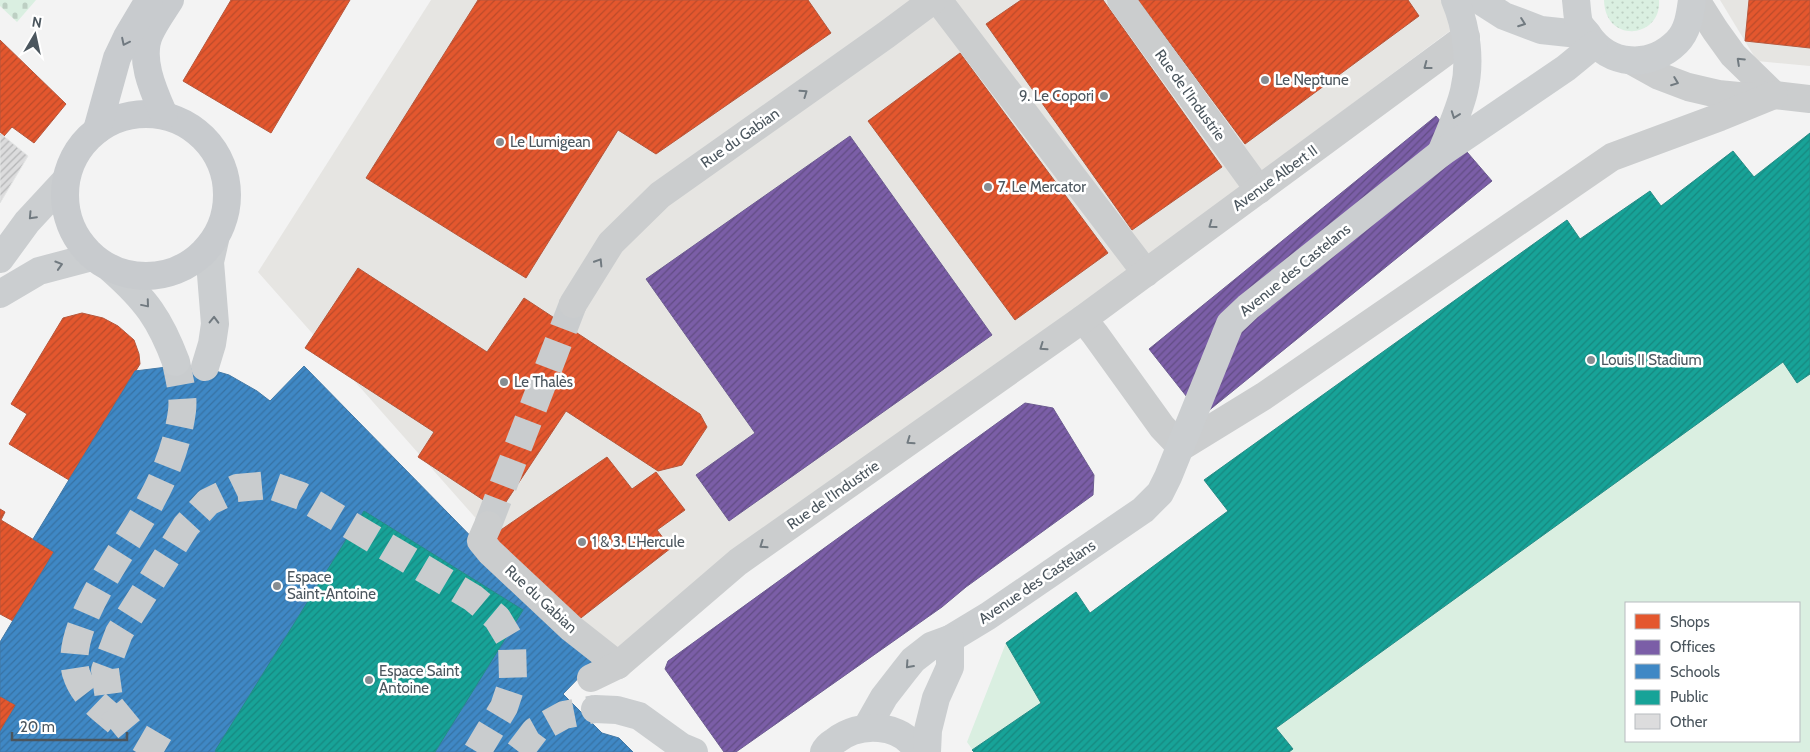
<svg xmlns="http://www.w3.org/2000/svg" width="1810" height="752" viewBox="0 0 1810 752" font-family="Cabin,sans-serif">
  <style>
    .commercial { fill: #e6e5e2 }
    .grass { fill: url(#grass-dots) }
    .cemetery { fill: url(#cemetery-stones) }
    .garden { fill: #daefe1; fill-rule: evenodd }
    .shops { fill: url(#shops-hatch); stroke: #b6573c }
    .offices { fill: url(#offices-hatch); stroke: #6d5c91 }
    .schools { fill: url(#schools-hatch); stroke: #4379a6 }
    .public { fill: url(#public-hatch); stroke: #278c87 }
    .building { fill: url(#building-hatch); stroke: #e4e5e5 }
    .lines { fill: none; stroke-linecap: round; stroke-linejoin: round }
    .street-tunnel { stroke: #c9ccce; stroke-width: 28; stroke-dasharray: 28 14; stroke-linecap: butt }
    .secondary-tunnel { stroke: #c9ccce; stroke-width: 28; stroke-dasharray: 28 14; stroke-linecap: butt }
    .street { stroke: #cbcdce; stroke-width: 28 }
    .secondary { stroke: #cbced0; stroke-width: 28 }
    .primary { stroke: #c8cbce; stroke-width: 28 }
    .oneway { stroke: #717a80 }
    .oneway2 { stroke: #707980 }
    .poi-dot { fill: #868d92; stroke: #fff; stroke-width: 2 }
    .labels { text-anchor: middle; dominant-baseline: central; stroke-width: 5; stroke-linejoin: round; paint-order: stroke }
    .poi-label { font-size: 15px; fill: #4b565e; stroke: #fff; text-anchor: start }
    .street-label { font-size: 15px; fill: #4b565e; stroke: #fff }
  </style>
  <defs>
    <pattern id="grass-dots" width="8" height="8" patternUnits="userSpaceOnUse" patternTransform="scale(1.25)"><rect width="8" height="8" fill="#daefe1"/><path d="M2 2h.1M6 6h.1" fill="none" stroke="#bdcfc3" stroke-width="1.8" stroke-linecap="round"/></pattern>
    <pattern id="cemetery-stones" width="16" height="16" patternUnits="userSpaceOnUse" patternTransform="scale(1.25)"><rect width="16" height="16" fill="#daefe1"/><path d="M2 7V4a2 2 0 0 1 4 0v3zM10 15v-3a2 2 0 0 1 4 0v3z" fill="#bdcfc3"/></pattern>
    <pattern id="shops-hatch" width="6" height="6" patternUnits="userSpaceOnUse" patternTransform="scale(1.25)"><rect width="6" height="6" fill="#e4572e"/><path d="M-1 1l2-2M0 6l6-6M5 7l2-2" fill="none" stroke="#bb4b2a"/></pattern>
    <pattern id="offices-hatch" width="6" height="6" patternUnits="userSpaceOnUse" patternTransform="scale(1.25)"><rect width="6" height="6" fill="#7b5ea7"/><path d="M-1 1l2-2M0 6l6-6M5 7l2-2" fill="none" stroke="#624d84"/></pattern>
    <pattern id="schools-hatch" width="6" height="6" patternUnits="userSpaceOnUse" patternTransform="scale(1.25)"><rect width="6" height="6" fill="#3f88c5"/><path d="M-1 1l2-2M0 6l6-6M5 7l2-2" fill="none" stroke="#3772a3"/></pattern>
    <pattern id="public-hatch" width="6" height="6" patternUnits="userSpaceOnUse" patternTransform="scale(1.25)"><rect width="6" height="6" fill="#17a398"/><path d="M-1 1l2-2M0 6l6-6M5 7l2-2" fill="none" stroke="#17887f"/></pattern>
    <pattern id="building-hatch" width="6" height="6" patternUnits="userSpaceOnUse" patternTransform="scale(1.25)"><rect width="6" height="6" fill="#dcdcdd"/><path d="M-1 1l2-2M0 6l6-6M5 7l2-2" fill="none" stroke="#b4b5b6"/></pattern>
  </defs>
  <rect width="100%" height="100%" fill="#f3f3f3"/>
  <g class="commercial">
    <path d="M431 0H1494L1443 36 603 662 258 272Z"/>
    <path d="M1720 0H1810V66L1757 61Z"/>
  </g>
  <path class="grass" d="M1604 0H1659C1662 38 1605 45 1604 0Z"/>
  <path class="cemetery" d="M0 0H36L17 22 0 6Z"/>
  <path class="garden" d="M1810 133V752H974L967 742 1006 643 1076 592 1090 613 1228 511 1204 480 1567 220 1581 239 1661 206 1733 151 1754 176ZM1626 603H1799V741H1626Z"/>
  <g class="shops">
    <path d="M231 0H350L271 133 183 81Z"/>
    <path d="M478 0H808L831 33 656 154 618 130 526 278 366 178Z"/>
    <path d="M1021 0H1103L1222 167 1132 230 986 24Z"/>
    <path d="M1138 0H1408L1419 16 1245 144Z"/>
    <path d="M1749 0H1810V48L1745 41Z"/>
    <path d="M0 40 66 104 34 143 12 127 4 136 0 133Z"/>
    <path d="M960 53 1108 253 1015 320 868 121Z"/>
    <path d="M358 268 487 352 524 298 700 414 707 427 682 465 658 471 566 411 500 511 418 457 434 432 305 348Z"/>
    <path d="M82 313 103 318 118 326 134 340 139 354 140 364 69 480 9 444 27 414 11 404 63 318Z"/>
    <path d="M607 457 632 489 656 472 685 510 657 530 671 548 577 621 492 536Z"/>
    <path d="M0 509 5 512 1 520 54 552 13 621 0 614Z"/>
    <path d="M0 696 16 705 0 732Z"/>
  </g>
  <g class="offices">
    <path d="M1436 116 1492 181 1202 416 1149 349Z"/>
    <path d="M850 136 992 335 729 521 696 475 755 433 646 279Z"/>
    <path d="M1025 403 1053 408 1094 475 1093 495 966 587 942 607 736 752H724L665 669 668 661Z"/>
  </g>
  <path class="schools" d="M175 366 212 370 229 375 257 391 270 401 304 366 594 662 563 694 602 733 619 738 633 752H0V732L16 705 0 696V642L54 552 33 539 135 371Z"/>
  <g class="public">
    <path d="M1810 133V374L1797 383 1783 362 1276 728 1293 749 1289 752H974L972 750 1041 703 1006 643 1076 592 1090 613 1228 511 1204 480 1567 220 1580 239 1650 191 1661 206 1733 151 1754 177Z"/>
    <path d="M364 511 523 610 435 752H217L215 751Z"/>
  </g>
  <path class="building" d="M0 133 28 156 0 203Z"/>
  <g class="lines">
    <path class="street-tunnel" d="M488 525 573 304"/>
    <g class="secondary-tunnel">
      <path d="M117 722C100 707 83 696 76 673 63 625 130 544 151 501 166 474 178 442 182 411 184 395 179 378 176 362"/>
      <path d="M164 752 133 734 110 706 105 670 119 633 186 526 208 502 237 488 270 485 301 496 473 598 497 618 512 643 513 680 504 707 477 752"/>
      <path d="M519 752 535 731 564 715 595 709"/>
    </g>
    <g class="street">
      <path d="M938 0 1146 273"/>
      <path d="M1121 0 1259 190"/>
      <path d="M1696 0 1715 30 1733 55 1774 95"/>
      <path d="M1632 61 1659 76 1688 87 1718 94 1749 97 1774 95 1810 99"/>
      <path d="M573 304 611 243 660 195 886 35 933 0"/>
      <path d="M1083 319 1095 334 1162 427 1181 447 1264 396 1612 157 1720 117 1774 95"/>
      <path d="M488 525 481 541 490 552 571 628 618 665"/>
      <path d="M591 678 618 665 738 562 1083 319 1466 37"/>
    </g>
    <g class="secondary">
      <path d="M1479 0 1504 16 1541 30 1588 35"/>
      <path d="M1576 0C1577 7 1577 16 1579 23 1581 27 1585 31 1588 35 1609 66 1650 69 1677 42 1688 31 1690 15 1692 0"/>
      <path d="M1441 153C1449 133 1459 112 1464 91 1471 62 1467 28 1455 0"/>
      <path d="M0 259 27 222 65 181"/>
      <path d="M111 269C146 300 160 319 176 362"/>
      <path d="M0 294 39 271 92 257"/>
      <path d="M205 367 212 344 215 324 210 262 215 240"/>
      <path d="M595 709 617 710 639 716 682 747 694 752"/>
      <path d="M867 727 884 697 905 670 913 660 931 646 950 639 988 616 1143 510 1160 493 1168 477 1230 324 1248 307 1441 153 1566 68 1594 45"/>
      <path d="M824 752C826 747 830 744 835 741 859 722 901 722 918 752"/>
      <path d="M927 752 928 730 936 698 950 667V639"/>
    </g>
    <g class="primary">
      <circle cx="146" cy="195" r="81"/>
      <path d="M164 115C154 92 138 58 150 33 155 22 163 11 170 0"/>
      <path d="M97 130 117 58 127 37 149 0"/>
    </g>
  </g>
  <defs><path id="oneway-chevron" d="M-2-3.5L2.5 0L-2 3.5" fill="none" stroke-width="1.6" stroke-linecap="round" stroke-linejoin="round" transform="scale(1.25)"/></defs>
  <g class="oneway">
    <use href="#oneway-chevron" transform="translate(1522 23) rotate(20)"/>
    <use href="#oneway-chevron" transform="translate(1740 61) rotate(-137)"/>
    <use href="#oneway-chevron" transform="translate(1427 66) rotate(143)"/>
    <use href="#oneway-chevron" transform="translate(1675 82) rotate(21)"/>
    <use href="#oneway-chevron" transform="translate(804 93) rotate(-35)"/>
    <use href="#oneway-chevron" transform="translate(1455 115) rotate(110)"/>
    <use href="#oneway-chevron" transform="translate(32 216) rotate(133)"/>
    <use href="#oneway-chevron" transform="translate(1212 225) rotate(144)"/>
    <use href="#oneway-chevron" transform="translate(599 262) rotate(-58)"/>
    <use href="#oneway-chevron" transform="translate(59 265) rotate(-17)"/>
    <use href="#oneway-chevron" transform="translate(146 304) rotate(50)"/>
    <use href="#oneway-chevron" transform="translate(214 320) rotate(-89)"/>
    <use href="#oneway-chevron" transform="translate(1043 347) rotate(145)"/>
    <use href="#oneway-chevron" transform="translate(910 441) rotate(145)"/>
    <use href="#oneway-chevron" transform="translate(763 545) rotate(145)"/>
    <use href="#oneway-chevron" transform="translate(909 665) rotate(132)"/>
  </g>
  <use class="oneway2" href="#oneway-chevron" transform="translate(125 42) rotate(116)"/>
  <g class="poi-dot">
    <circle cx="1265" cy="80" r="5"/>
    <circle cx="1104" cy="96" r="5"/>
    <circle cx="500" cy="142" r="5"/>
    <circle cx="988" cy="187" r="5"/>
    <circle cx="1591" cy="360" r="5"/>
    <circle cx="504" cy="382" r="5"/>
    <circle cx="582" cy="542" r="5"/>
    <circle cx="277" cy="586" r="5"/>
    <circle cx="369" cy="680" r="5"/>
  </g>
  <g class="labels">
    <g class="poi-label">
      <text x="1275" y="80">Le Neptune</text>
      <text x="1094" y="96" text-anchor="end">9. Le Copori</text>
      <text x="510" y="142">Le Lumigean</text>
      <text x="998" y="187">7. Le Mercator</text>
      <text x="1601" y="360">Louis II Stadium</text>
      <text x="514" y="382">Le Thalès</text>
      <text x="592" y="542">1 &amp; 3. L'Hercule</text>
      <text x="287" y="577">Espace<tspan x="287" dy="17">Saint-Antoine</tspan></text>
      <text x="379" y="671">Espace Saint<tspan x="379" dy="17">Antoine</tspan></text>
    </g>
    <g class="street-label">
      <text transform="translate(1190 95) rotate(54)">Rue de l'Industrie</text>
      <text transform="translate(740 138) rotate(-35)">Rue du Gabian</text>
      <text transform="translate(1275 178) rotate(-36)">Avenue Albert II</text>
      <text transform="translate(1295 270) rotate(-39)">Avenue des Castelans</text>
      <text transform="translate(833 495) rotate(-35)">Rue de l'Industrie</text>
      <text transform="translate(1037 582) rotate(-34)">Avenue des Castelans</text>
      <text transform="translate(541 599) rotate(43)">Rue du Gabian</text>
    </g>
  </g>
  <rect x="1625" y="602" width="175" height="140" fill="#ffffff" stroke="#b7bbbf"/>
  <rect x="1635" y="614" width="25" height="15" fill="#e4572e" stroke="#b7bbbf"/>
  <text x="1670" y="627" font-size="15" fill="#4b565e">Shops</text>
  <rect x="1635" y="640" width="25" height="15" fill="#7b5ea7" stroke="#b7bbbf"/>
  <text x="1670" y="652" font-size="15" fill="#4b565e">Offices</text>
  <rect x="1635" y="664" width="25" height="15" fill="#3f88c5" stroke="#b7bbbf"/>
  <text x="1670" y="677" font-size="15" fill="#4b565e">Schools</text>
  <rect x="1635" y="690" width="25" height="15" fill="#17a398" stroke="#b7bbbf"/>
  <text x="1670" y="702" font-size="15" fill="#4b565e">Public</text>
  <rect x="1635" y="714" width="25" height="15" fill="#dcdcdd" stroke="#b7bbbf"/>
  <text x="1670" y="727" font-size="15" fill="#4b565e">Other</text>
  <g transform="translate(35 35) rotate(9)" stroke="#ffffff" stroke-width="4" paint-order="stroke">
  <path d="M0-4L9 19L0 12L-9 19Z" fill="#4b565e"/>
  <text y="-8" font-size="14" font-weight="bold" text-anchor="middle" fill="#4b565e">N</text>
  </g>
  <path d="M12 732v8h115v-8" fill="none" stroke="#4b565e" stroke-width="2.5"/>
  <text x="20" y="732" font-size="15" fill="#4b565e" stroke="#ffffff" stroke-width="4" paint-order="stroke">20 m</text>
</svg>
